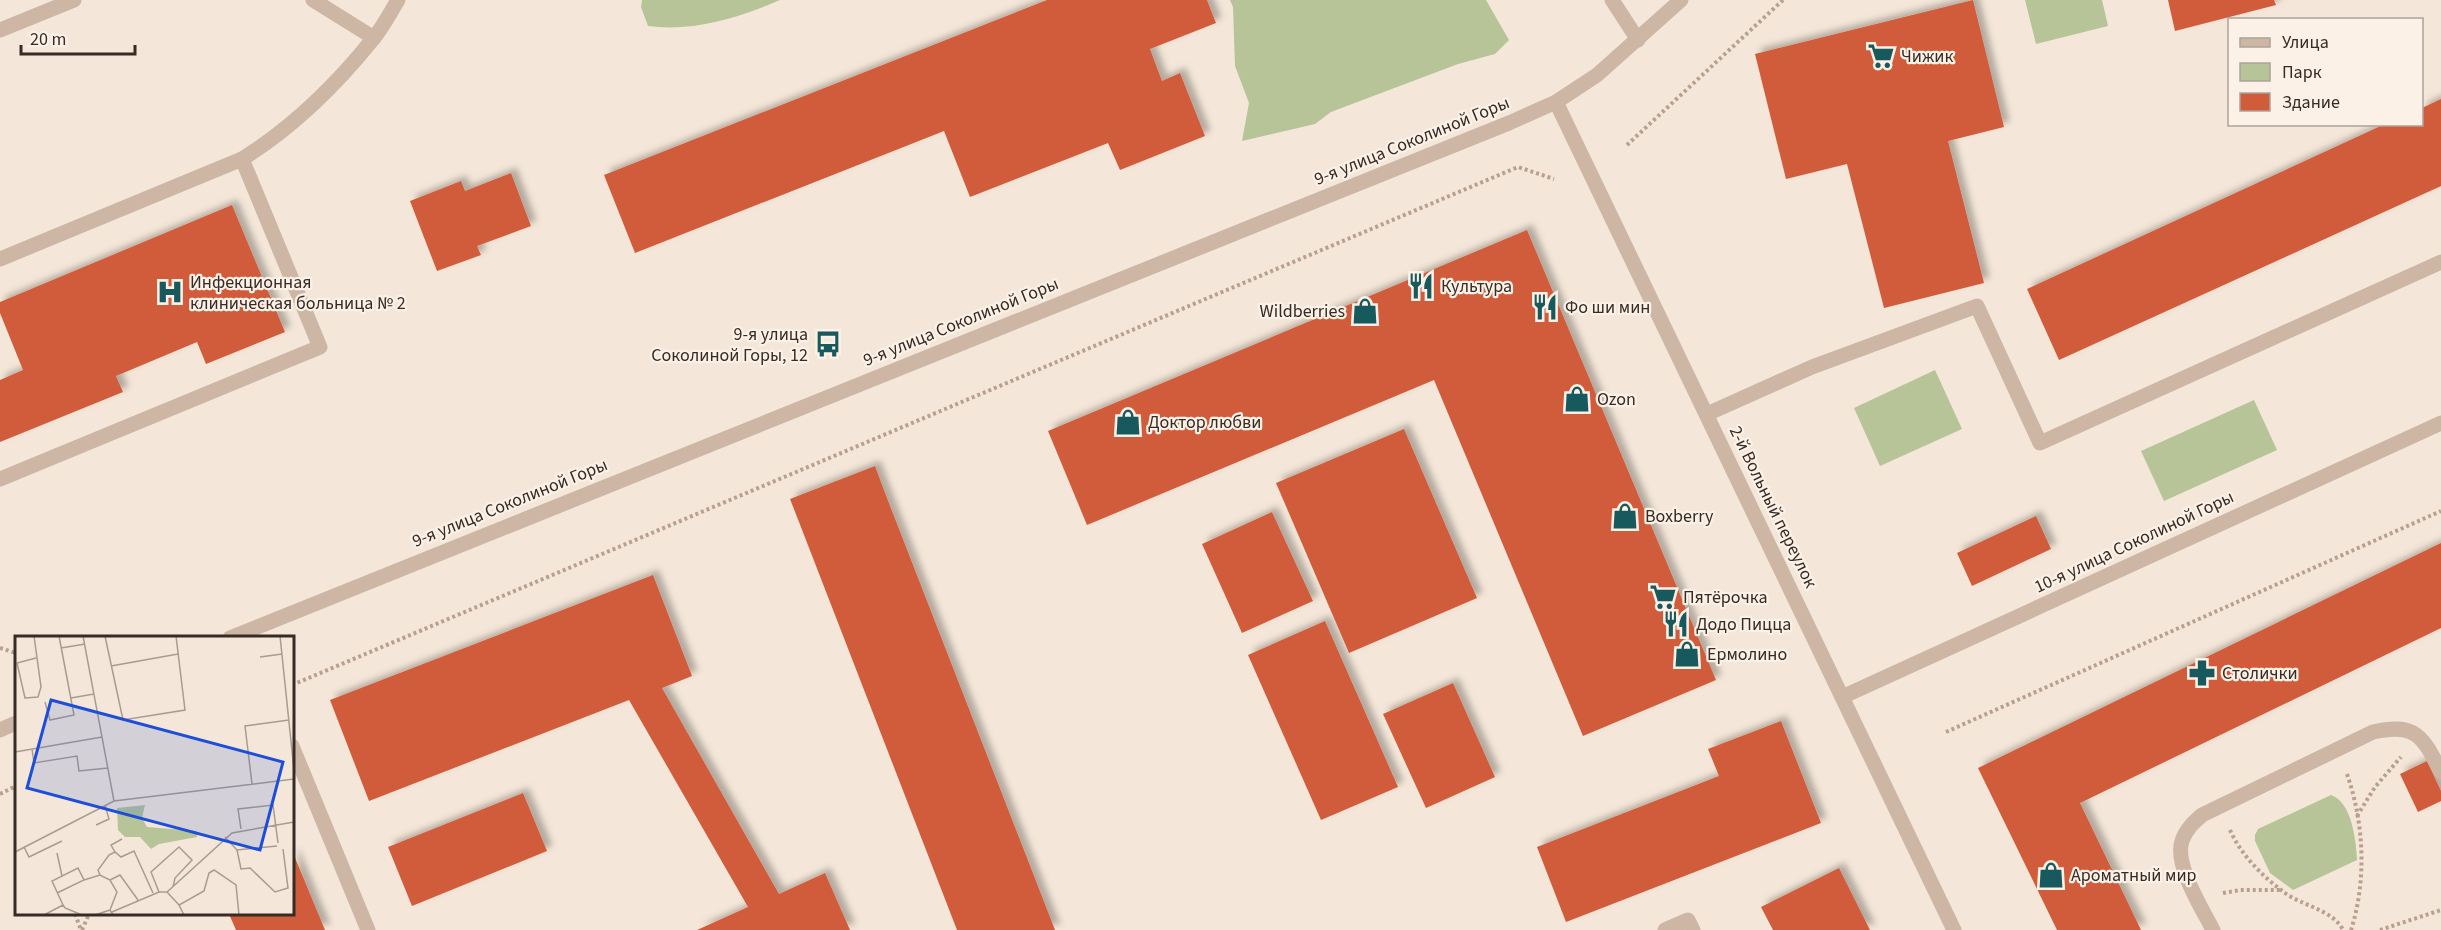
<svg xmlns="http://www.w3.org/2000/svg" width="2441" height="930" viewBox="0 0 2441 930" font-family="'Source Sans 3',sans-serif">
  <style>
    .green { fill: #b6c498 }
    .building { fill: #d15c3a; filter: url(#shadow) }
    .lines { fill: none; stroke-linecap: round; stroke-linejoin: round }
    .path { stroke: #b9a08e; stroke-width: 4; stroke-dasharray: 3 3; stroke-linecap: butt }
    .service { stroke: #cdb6a4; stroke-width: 15 }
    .minor { stroke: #cdb6a4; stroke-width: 15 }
    .tertiary { stroke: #cdb6a4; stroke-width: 15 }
    .labels { text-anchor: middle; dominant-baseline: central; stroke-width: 4.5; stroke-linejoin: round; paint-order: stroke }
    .poi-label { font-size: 18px; fill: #372b26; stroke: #fbf1e6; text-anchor: start }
    .street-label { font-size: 18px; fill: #372b26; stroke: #fbf1e6 }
    .inset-road { fill: none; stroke: #a89c91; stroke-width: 1.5 }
    .view { fill: #1d4ed8; fill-opacity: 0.15; stroke: #1d4ed8; stroke-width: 3 }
    .inset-edge { fill: none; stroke: #372b26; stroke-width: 3 }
  </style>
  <defs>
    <filter id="shadow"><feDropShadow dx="5.5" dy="-5.5" stdDeviation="3" flood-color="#0004"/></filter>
  </defs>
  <rect width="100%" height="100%" fill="#f4e7d9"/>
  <g class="green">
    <path d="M642 0H780C739 18 692 32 648 26L641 7Z"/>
    <path d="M1230 0H1486L1509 40 1495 54 1458 64 1331 112 1315 124 1242 141 1249 103 1235 66 1233 7Z"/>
    <path d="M2025 0H2102L2108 26 2036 44Z"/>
    <path d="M1935 370 1962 429 1880 466 1854 408Z"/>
    <path d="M2254 400 2277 450 2164 501 2141 451Z"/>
    <path d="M2331 795C2352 802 2356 841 2357 860L2293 890 2270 873 2255 841V835L2258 829Z"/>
  </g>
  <g class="building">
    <path d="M1047 0H1207L1216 23 1150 49 1162 81 1180 73 1205 136 1120 170 1108 143 970 197 944 131 635 253 604 175Z"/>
    <path d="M1973 0 2004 127 1948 141 1984 283 1884 308 1847 164 1786 179 1755 54Z"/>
    <path d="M2168 0H2274L2276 5 2175 31Z"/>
    <path d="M2441 99V186L2059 360 2027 289 2385 124H2422V108Z"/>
    <path d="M511 173 531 226 477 246 481 255 437 271 410 201 461 181 465 191Z"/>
    <path d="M232 205 285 332 206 364 197 342 116 376 123 392 0 442V380L23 370 0 313V302Z"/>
    <path d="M1527 230 1716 680 1583 736 1434 380 1087 525 1048 431Z"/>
    <path d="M1404 429 1477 598 1349 653 1276 483Z"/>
    <path d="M875 466 885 493 1055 930H957L799 522 790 499Z"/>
    <path d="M1272 512 1313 601 1242 633 1202 544Z"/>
    <path d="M2036 516 2051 549 1972 586 1957 553Z"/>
    <path d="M2441 543V628L2080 803 2141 930H2057L1978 768Z"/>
    <path d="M653 575 692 676 662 688 779 894 825 873 850 930H697L748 907 629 700 369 801 330 700Z"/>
    <path d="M1325 621 1398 787 1321 820 1248 655Z"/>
    <path d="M1453 683 1495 777 1426 808 1383 714Z"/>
    <path d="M1781 721 1821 823 1566 922 1537 847 1719 776 1708 749Z"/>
    <path d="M2427 761 2441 791V801L2418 812 2400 774Z"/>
    <path d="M523 793 547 851 412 906 388 847Z"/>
    <path d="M293 853 325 930H236L229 914H292Z"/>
    <path d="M1839 868 1870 930H1773L1761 907Z"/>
  </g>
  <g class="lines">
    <g class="path">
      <path d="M1627 145 1783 0"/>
      <path d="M0 648 16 653"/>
      <path d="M292 685 1518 167 1554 179"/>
      <path d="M1946 732 2441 511"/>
      <path d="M2347 774C2364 823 2367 880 2351 930"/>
      <path d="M0 794 16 786"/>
      <path d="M2357 816 2375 787 2401 757"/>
      <path d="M2230 830C2241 855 2263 877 2285 893 2303 906 2333 910 2343 930"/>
      <path d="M2223 893 2240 890H2281"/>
      <path d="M75 914 81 930"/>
      <path d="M82 930 89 914"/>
      <path d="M2380 930 2441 910"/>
    </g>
    <g class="service">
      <path d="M313 0 374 38"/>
      <path d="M1612 0 1638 40"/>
      <path d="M0 30 74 0"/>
      <path d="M0 259 242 159C292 128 336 85 373 39 383 27 390 13 398 0"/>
      <path d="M1707 414 1812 367 1977 306 2040 443 2441 262"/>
      <path d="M0 479 320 347 242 159"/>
      <path d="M292 746 368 930"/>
      <path d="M1665 930 1688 920 1693 930"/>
      <path d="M2213 930C2202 908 2174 865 2182 841 2186 829 2194 822 2202 815L2373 732C2416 722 2423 737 2441 772"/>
    </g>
    <g class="minor">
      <path d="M1556 102 1954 930"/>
      <path d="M1842 697 2441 423"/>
    </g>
    <g class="tertiary">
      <path d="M230 638 1509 123 1556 102 1597 75 1681 0"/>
      <path d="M0 730 16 723"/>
    </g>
  </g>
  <defs>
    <g id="supermarket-bare" transform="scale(2.07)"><path d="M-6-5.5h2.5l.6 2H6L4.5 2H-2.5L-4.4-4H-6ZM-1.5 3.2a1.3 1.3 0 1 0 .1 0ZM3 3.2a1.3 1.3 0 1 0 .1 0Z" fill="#18595d" stroke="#fbf1e6" stroke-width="2.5" paint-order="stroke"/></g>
    <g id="restaurant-bare" transform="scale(2.07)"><path d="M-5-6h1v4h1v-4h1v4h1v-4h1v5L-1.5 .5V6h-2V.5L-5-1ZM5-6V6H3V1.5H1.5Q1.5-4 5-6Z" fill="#18595d" stroke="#fbf1e6" stroke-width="2.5" paint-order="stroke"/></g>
    <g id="hospital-bare" transform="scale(2.07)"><path d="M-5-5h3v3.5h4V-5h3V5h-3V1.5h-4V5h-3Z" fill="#18595d" stroke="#fbf1e6" stroke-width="2.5" paint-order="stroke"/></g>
    <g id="shop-bare" transform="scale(2.07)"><path d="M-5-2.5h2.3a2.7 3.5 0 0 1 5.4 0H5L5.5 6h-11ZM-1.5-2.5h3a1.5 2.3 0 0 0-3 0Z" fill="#18595d" stroke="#fbf1e6" stroke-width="2.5" paint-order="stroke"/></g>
    <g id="bus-bare" transform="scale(2.07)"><path d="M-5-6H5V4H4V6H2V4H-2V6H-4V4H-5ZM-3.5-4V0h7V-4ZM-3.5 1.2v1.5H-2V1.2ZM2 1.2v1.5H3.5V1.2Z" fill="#18595d" stroke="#fbf1e6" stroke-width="2.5" paint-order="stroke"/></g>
    <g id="pharmacy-bare" transform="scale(2.07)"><path d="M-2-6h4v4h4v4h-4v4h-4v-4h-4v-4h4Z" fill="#18595d" stroke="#fbf1e6" stroke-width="2.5" paint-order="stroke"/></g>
  </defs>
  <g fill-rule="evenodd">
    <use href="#supermarket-bare" x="1881" y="56"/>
    <use href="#restaurant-bare" x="1421" y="286"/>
    <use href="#hospital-bare" x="170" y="292"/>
    <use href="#restaurant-bare" x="1545" y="307"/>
    <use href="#shop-bare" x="1365" y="311"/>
    <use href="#bus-bare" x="828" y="344"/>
    <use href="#shop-bare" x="1577" y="399"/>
    <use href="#shop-bare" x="1128" y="422"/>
    <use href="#shop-bare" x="1625" y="516"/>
    <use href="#supermarket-bare" x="1663" y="597"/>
    <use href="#restaurant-bare" x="1676" y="624"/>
    <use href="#shop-bare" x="1687" y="654"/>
    <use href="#pharmacy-bare" x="2202" y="673"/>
    <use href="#shop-bare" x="2051" y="875"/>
  </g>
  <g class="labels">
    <g class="poi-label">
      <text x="1901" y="56">Чижик</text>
      <text x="190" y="282">Инфекционная<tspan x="190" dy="21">клиническая больница № 2</tspan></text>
      <text x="1441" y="286">Культура</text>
      <text x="1565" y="307">Фо ши мин</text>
      <text x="1345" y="311" text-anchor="end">Wildberries</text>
      <text x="808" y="334" text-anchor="end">9-я улица<tspan x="808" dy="21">Соколиной Горы, 12</tspan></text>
      <text x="1597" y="399">Ozon</text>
      <text x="1148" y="422">Доктор любви</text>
      <text x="1645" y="516">Boxberry</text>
      <text x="1683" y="597">Пятёрочка</text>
      <text x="1696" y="624">Додо Пицца</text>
      <text x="1707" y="654">Ермолино</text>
      <text x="2222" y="673">Столички</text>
      <text x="2071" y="875">Ароматный мир</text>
    </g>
    <g class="street-label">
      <text transform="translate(1412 141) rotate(-22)">9-я улица Соколиной Горы</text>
      <text transform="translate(961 322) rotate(-22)">9-я улица Соколиной Горы</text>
      <text transform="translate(510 503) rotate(-22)">9-я улица Соколиной Горы</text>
      <text transform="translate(1773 507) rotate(64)">2-й Вольный переулок</text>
      <text transform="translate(2134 542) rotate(-25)">10-я улица Соколиной Горы</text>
    </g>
  </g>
  <g transform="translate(15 636)">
    <rect width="279" height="279" fill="#f4e7d9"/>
    <path d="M130 169 127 182 132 191 182 195V201L144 208 136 213 125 201H110L103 194 102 172Z" fill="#b6c498"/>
    <path class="inset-road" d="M19 0 26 51 23 61 10 62 2 27 21 22M68 0 99 165M90 0 108 84 170 74 161 0M265 0 279 134M46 12 70 8M245 21 267 18M96 30 163 18M56 62 79 58M30 66 35 84 59 79 44 0M17 113 19 127 62 120 64 135 93 132M0 116 87 101M237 148 230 90 274 84M81 189 94 183 90 169M226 193 223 173 258 169 263 207M210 201 222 214 262 210M9 211 14 221 47 205M222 214 226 233 235 232 260 256 273 252 268 213M0 216 99 165 279 143M100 216 96 209 107 203M42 217 47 240M85 239 83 234 94 219 100 216 106 221 119 215 138 257M69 244 85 239 95 244 102 256 95 274M95 244 105 239 123 264M144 256 136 236 164 211 177 224 160 242 158 251M152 256 217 197 279 186M42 257 69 244 63 232 37 245 48 269 50 272 67 279M97 276 144 256H152L164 269M29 279 48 269M80 279 95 274 98 279M169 279 164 269 189 255 194 237 199 234 221 249 224 279"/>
    <path class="view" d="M36 64 268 126 245 214 12 152Z"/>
    <rect width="279" height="279" class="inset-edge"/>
  </g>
  <rect x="2228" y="18" width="195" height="108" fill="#fbf1e6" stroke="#ada299" stroke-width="1.5"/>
  <rect x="2240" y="38" width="30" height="9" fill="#cdb6a4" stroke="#ada299" stroke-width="1.5"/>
  <text x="2282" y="48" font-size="18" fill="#372b26">Улица</text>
  <rect x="2240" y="63" width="30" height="18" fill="#b6c498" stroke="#ada299" stroke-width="1.5"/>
  <text x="2282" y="78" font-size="18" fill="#372b26">Парк</text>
  <rect x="2240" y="93" width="30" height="18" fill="#d15c3a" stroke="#ada299" stroke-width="1.5"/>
  <text x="2282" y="108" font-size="18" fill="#372b26">Здание</text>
  <path d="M21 45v9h114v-9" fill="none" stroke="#372b26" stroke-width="3"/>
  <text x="30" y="45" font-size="18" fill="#372b26" stroke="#fbf1e6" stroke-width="4.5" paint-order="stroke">20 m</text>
</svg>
